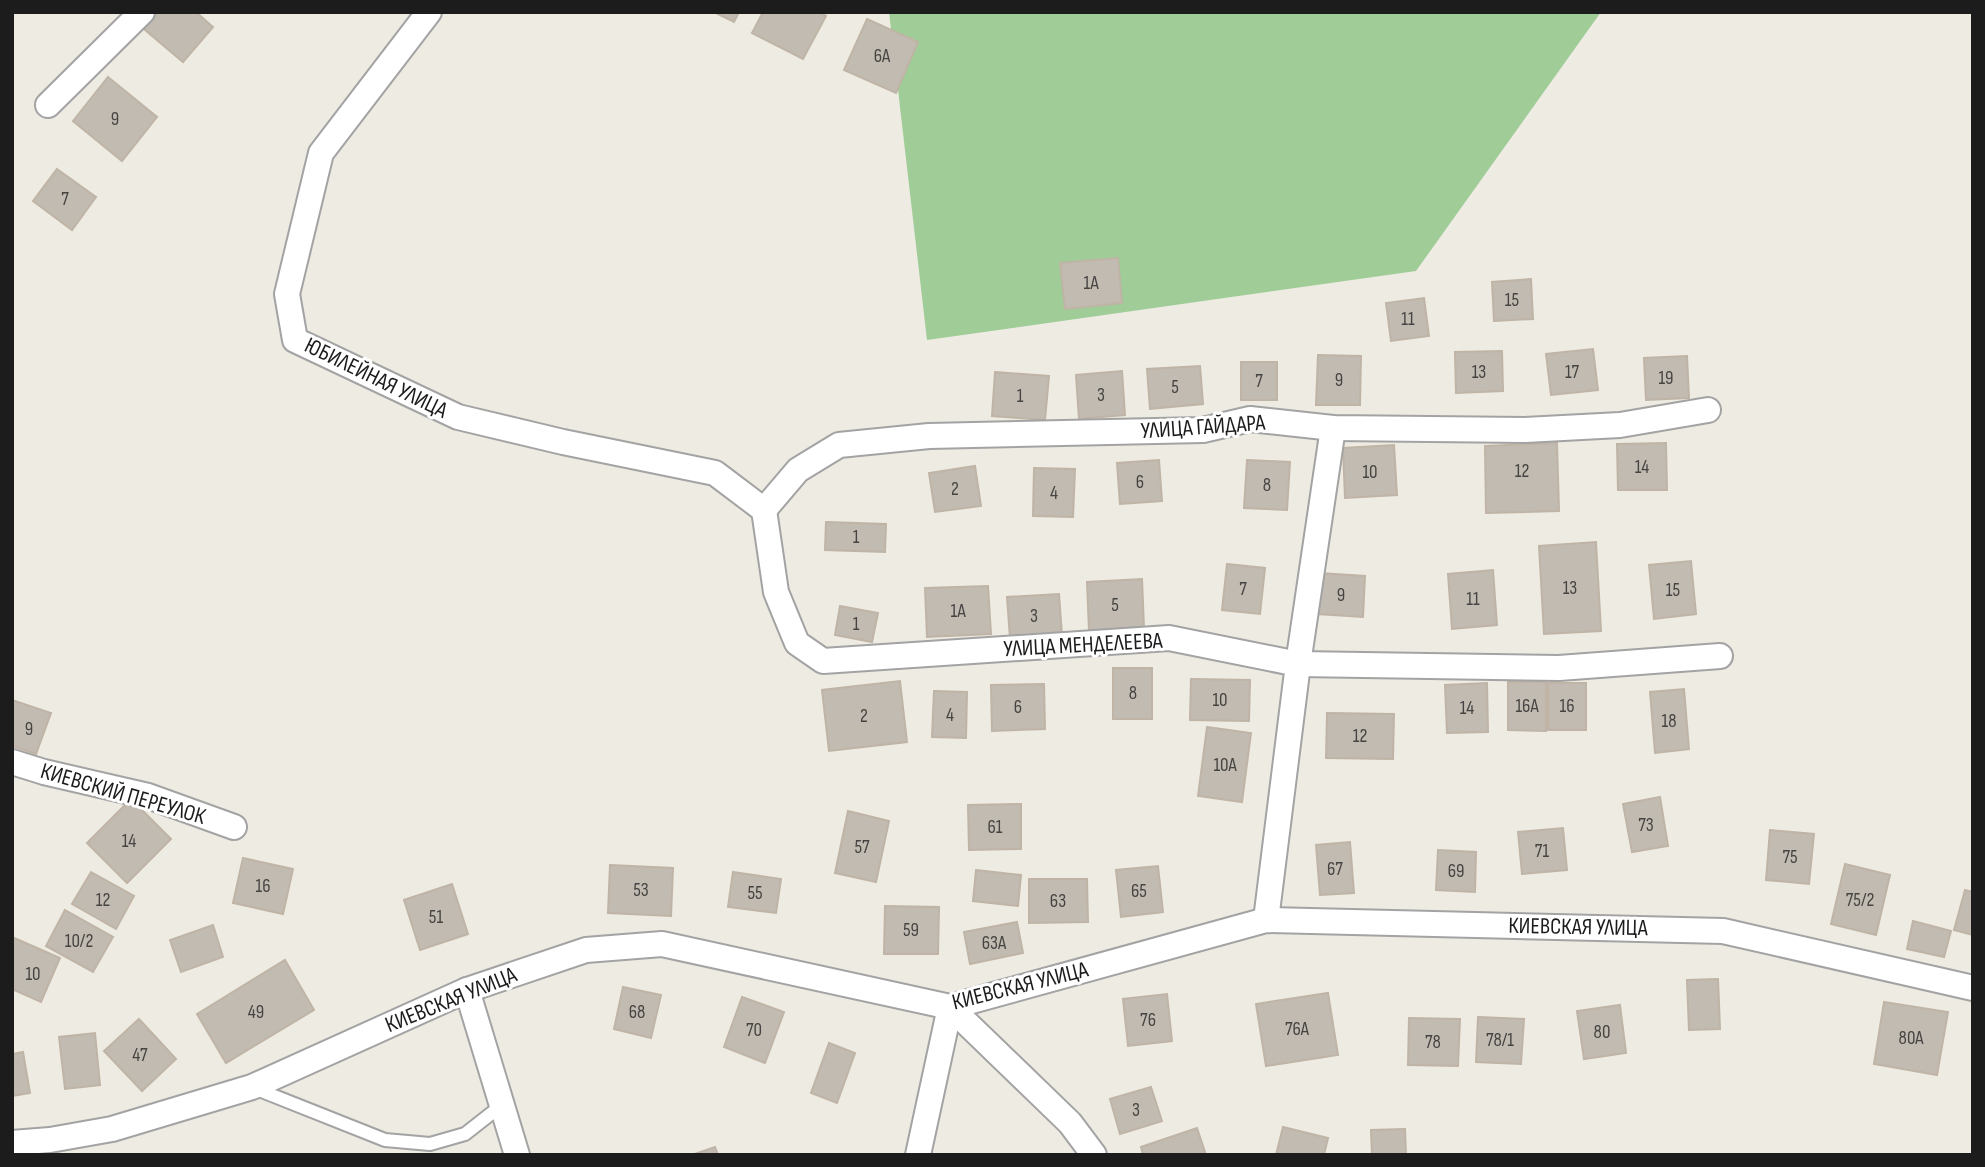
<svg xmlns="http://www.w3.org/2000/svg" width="1985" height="1167" viewBox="0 0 1985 1167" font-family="'Sofia Sans Condensed',sans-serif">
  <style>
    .forest { fill: #a0cc98 }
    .building { fill: #c2bbb2; stroke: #bfb4a5; stroke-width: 2 }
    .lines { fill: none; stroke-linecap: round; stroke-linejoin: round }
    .service-casing { stroke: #a3a3a3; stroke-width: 16 }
    .minor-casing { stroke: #a3a3a3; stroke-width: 28 }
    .service { stroke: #fff; stroke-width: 12 }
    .minor { stroke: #fff; stroke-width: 24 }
    .labels { text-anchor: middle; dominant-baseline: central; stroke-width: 6; stroke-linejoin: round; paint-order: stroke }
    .number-label { font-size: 19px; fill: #464442 }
    .street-label { font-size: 23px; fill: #1c1c1c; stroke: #fff }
  </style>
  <rect width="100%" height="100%" fill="#edebe2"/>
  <path class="forest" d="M889 12H1601L1416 271 927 340Z"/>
  <g class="building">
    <path d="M158 12H196L213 27 183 62 144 29Z"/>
    <path d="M714 12H739L734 22Z"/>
    <path d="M763 12H819L826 16 803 59 752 33Z"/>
    <path d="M867 19 918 42 896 93 844 70Z"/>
    <path d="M108 77 157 117 122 161 73 121Z"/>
    <path d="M57 169 96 197 72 230 33 201Z"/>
    <path d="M1118 258 1122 303 1065 309 1060 263Z"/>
    <path d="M1531 279 1533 319 1494 321 1492 282Z"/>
    <path d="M1424 298 1429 336 1391 341 1386 303Z"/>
    <path d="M1593 349 1598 390 1551 395 1546 354Z"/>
    <path d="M1502 351 1503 391 1456 393 1455 352Z"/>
    <path d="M1318 355 1361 356 1360 405H1316Z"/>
    <path d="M1687 356 1689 398 1646 400 1644 358Z"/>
    <rect x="1241" y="362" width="36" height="38"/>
    <path d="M1200 366 1203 404 1150 409 1147 369Z"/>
    <path d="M1122 371 1125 415 1079 419 1076 375Z"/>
    <path d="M995 372 1049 376 1045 420 992 416Z"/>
    <path d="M1557 443 1559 511 1486 513 1485 446Z"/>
    <path d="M1666 443 1667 490H1618L1617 444Z"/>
    <path d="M1394 445 1397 495 1345 498 1343 448Z"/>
    <path d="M1159 460 1162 501 1120 504 1117 463Z"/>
    <path d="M1247 460 1290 462 1287 510 1244 508Z"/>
    <path d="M975 466 981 506 935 512 929 473Z"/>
    <path d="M1034 468 1075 469 1073 517 1033 516Z"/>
    <path d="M826 522 886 524 885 552 825 550Z"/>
    <path d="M1596 542 1601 631 1544 634 1539 546Z"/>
    <path d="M1691 561 1696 614 1654 619 1649 565Z"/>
    <path d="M1227 564 1265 568 1260 614 1222 610Z"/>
    <path d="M1493 570 1497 625 1452 629 1448 574Z"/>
    <path d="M1319 573 1365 576 1363 617 1317 614Z"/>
    <path d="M1142 579 1144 628 1089 631 1087 582Z"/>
    <path d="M988 586 991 634 927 637 925 588Z"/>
    <path d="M1059 594 1062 635 1010 638 1007 597Z"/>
    <path d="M840 606 878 613 872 642 835 635Z"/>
    <rect x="1113" y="668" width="39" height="51"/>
    <path d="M1191 679 1250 680 1249 721 1190 720Z"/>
    <path d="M900 681 907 742 829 751 822 690Z"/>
    <path d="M1508 682H1546V731L1508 730Z"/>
    <path d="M1487 683 1488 732 1447 733 1445 685Z"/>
    <rect x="1548" y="683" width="38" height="47"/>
    <path d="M1044 684 1045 729 992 731 991 685Z"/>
    <path d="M1684 689 1689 749 1655 753 1650 692Z"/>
    <path d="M934 691 967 692 966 738 932 737Z"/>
    <path d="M12 700 51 713 36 754 12 746Z"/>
    <path d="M1327 713 1394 714 1393 759 1326 758Z"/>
    <path d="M1207 727 1251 733 1242 802 1198 796Z"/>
    <path d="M1660 797 1668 846 1632 852 1623 804Z"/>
    <path d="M131 799 171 839 127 883 87 843Z"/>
    <path d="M1021 804V849L969 850 968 805Z"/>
    <path d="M848 811 889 821 876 882 835 873Z"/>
    <path d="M1563 828 1567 870 1522 874 1518 832Z"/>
    <path d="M1770 830 1814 834 1809 884 1766 880Z"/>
    <path d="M1350 842 1354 893 1320 895 1316 845Z"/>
    <path d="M1438 850 1476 852 1475 892 1436 890Z"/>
    <path d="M243 858 293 869 283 914 233 903Z"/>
    <path d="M1845 864 1890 875 1876 935 1831 924Z"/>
    <path d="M610 865 673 868 671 916 608 913Z"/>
    <path d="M1158 866 1163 912 1121 917 1116 870Z"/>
    <path d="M976 870 1021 875 1018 906 973 901Z"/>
    <path d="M91 872 134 896 116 929 72 904Z"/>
    <path d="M733 872 781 879 776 913 728 907Z"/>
    <path d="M1029 879H1087L1088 922 1029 923Z"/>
    <path d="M452 884 468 934 420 950 404 900Z"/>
    <path d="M1965 890 1973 892V935L1954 930Z"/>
    <path d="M885 906 939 907 938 954H884Z"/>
    <path d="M65 910 113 937 93 972 46 946Z"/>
    <path d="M1913 921 1951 931 1944 957 1907 949Z"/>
    <path d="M1017 922 1023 953 970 964 964 932Z"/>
    <path d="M213 925 223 957 181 972 170 940Z"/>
    <path d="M12 937 60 958 41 1002 12 989Z"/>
    <path d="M285 960 314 1010 226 1063 197 1014Z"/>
    <path d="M1718 979 1720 1029 1689 1030 1687 980Z"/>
    <path d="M623 987 661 995 651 1038 614 1029Z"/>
    <path d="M1328 993 1338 1055 1266 1066 1256 1004Z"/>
    <path d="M1167 994 1172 1041 1128 1046 1123 999Z"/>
    <path d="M742 997 784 1012 765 1063 724 1047Z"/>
    <path d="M1884 1002 1948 1012 1937 1075 1874 1064Z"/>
    <path d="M1620 1005 1626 1053 1584 1059 1577 1011Z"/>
    <path d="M1478 1017 1524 1019 1521 1064 1476 1062Z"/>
    <path d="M1409 1018 1460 1019 1458 1066 1408 1065Z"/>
    <path d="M139 1019 176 1059 142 1091 104 1051Z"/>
    <path d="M95 1033 100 1085 65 1089 59 1037Z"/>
    <path d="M829 1043 855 1053 837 1103 811 1093Z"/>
    <path d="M23 1052 30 1093 12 1096V1054Z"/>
    <path d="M1151 1087 1162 1121 1120 1134 1110 1099Z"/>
    <path d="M1283 1127 1328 1138 1324 1155H1276Z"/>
    <path d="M1197 1128 1206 1155H1143L1141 1147Z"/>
    <path d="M1405 1129 1406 1155H1372L1371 1130Z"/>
    <path d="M715 1147 718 1155H692Z"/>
  </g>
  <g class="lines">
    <g class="service-casing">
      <path id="service" d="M254 1088 385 1140 430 1144 465 1134 502 1105"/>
    </g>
    <g class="minor-casing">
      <g id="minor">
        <path d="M429 12 321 153 287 294 295 340 458 417 563 442 715 473 764 510"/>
        <path d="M48 105 142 12"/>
        <path d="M764 510 776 592 797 643 823 661 1169 638 1298 664 1559 668 1720 656"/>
        <path d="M764 510 798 470 839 445 929 436 1203 430 1250 419 1333 428 1525 430 1620 425 1708 410"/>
        <path d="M12 762 44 772 148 796 234 827"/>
        <path d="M1266 920 1298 664 1333 428"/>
        <path d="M467 990 517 1155"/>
        <path d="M950 1007 1070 1123 1094 1155"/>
        <path d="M12 1143 50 1140 112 1129 252 1087 467 990 586 950 662 944 950 1007 1266 920 1723 931 1973 988"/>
        <path d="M918 1155 950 1007"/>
      </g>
    </g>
    <use href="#service" class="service"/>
    <use href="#minor" class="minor"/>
  </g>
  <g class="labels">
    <g class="number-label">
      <text x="882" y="56">6А</text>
      <text x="115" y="119">9</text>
      <text x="65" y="199">7</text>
      <text x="1091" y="283">1А</text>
      <text x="1512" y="300">15</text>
      <text x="1408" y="319">11</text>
      <text x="1479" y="372">13</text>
      <text x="1572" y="372">17</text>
      <text x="1666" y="378">19</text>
      <text x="1339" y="380">9</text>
      <text x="1259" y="381">7</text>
      <text x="1175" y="387">5</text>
      <text x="1101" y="395">3</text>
      <text x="1020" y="396">1</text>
      <text x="1642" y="467">14</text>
      <text x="1522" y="471">12</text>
      <text x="1370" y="472">10</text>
      <text x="1140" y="482">6</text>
      <text x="1267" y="485">8</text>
      <text x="955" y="489">2</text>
      <text x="1054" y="493">4</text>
      <text x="856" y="537">1</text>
      <text x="1570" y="588">13</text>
      <text x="1243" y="589">7</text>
      <text x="1673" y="590">15</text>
      <text x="1341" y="595">9</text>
      <text x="1473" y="599">11</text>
      <text x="1115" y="605">5</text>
      <text x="958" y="611">1А</text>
      <text x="1034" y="616">3</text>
      <text x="856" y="624">1</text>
      <text x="1133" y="693">8</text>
      <text x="1220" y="700">10</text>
      <text x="1527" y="706">16А</text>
      <text x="1567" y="706">16</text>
      <text x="1018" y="707">6</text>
      <text x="1467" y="708">14</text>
      <text x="950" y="715">4</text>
      <text x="864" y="716">2</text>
      <text x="1669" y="721">18</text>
      <text x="29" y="729">9</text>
      <text x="1360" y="736">12</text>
      <text x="1225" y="765">10А</text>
      <text x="1646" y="825">73</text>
      <text x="995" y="827">61</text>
      <text x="129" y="841">14</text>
      <text x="862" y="847">57</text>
      <text x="1542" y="851">71</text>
      <text x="1790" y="857">75</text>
      <text x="1335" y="869">67</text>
      <text x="1456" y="871">69</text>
      <text x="263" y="886">16</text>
      <text x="641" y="890">53</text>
      <text x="1139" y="891">65</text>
      <text x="755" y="893">55</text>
      <text x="103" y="900">12</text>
      <text x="1860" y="900">75/2</text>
      <text x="1058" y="901">63</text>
      <text x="436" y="917">51</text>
      <text x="911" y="930">59</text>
      <text x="79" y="941">10/2</text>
      <text x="994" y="943">63А</text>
      <text x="33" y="974">10</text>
      <text x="256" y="1012">49</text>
      <text x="637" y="1012">68</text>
      <text x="1148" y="1020">76</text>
      <text x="1297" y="1029">76А</text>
      <text x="754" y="1030">70</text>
      <text x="1602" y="1032">80</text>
      <text x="1911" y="1038">80А</text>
      <text x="1500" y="1040">78/1</text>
      <text x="1433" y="1042">78</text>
      <text x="140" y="1055">47</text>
      <text x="1136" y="1110">3</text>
    </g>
    <g class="street-label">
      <text transform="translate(376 378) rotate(26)">ЮБИЛЕЙНАЯ УЛИЦА</text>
      <text transform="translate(1203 427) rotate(-4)">УЛИЦА ГАЙДАРА</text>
      <text transform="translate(1083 645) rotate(-3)">УЛИЦА МЕНДЕЛЕЕВА</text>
      <text transform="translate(123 794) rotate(16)">КИЕВСКИЙ ПЕРЕУЛОК</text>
      <text transform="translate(1578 927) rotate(1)">КИЕВСКАЯ УЛИЦА</text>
      <text transform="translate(1020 986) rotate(-14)">КИЕВСКАЯ УЛИЦА</text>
      <text transform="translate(451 1000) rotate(-22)">КИЕВСКАЯ УЛИЦА</text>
    </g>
  </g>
  <rect width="1985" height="1167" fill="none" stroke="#1c1c1c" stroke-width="28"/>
</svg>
